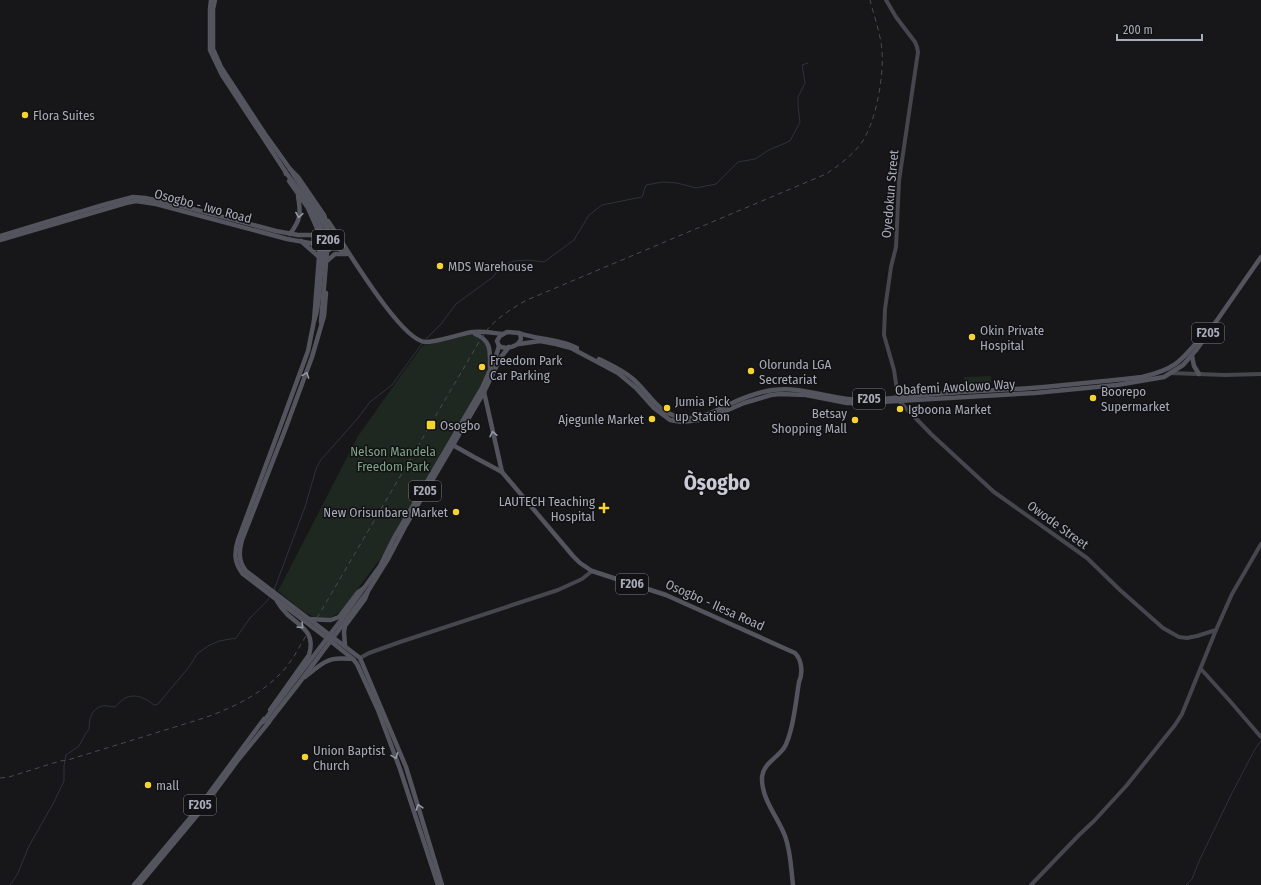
<svg xmlns="http://www.w3.org/2000/svg" width="1261" height="885" viewBox="0 0 1261 885" font-family="'Fira Sans Condensed',sans-serif">
  <style>
    .green { fill: #1e2720 }
    .lines { fill: none; stroke-linecap: round; stroke-linejoin: round }
    .stream { stroke: #2c333d; stroke-width: 1 }
    .secondary { stroke: #45464e; stroke-width: 4 }
    .primary { stroke: #53545d; stroke-width: 4.5 }
    .rail { stroke: #4a4b53; stroke-width: 1; stroke-dasharray: 5 4; stroke-linecap: butt }
    .primary-bridge { stroke: #53545d; stroke-width: 4.5 }
    .oneway { stroke: #979aa7 }
    .poi-dot { fill: #f5d331; stroke: #121113; stroke-width: 1.5 }
    .labels { text-anchor: middle; dominant-baseline: central; stroke-width: 3; stroke-linejoin: round; paint-order: stroke }
    .shield { fill: #121113; stroke: #7b7d87; stroke-width: 1 }
    .shield-label { font-size: 12px; font-weight: bold; fill: #a8abb9 }
    .poi-label { font-size: 13px; fill: #a8abb9; stroke: #121113; text-anchor: start }
    .street-label { font-size: 13px; fill: #a8abb9; stroke: #121113 }
    .park-label { font-size: 13px; fill: #7fa487; stroke: #121113 }
    .town-label { font-size: 21px; font-weight: bold; fill: #c9cad5; stroke: #121113 }
  </style>
  <rect width="100%" height="100%" fill="#171618"/>
  <g class="green">
    <path d="M479 333 486 338 490 354 489 372 384 554 340 612C335 615 329 619 323 619 306 617 291 601 278 591L358 436 422 346Z"/>
    <path d="M991 376V388H964V377Z"/>
  </g>
  <g class="lines">
    <g class="stream">
      <path d="M425 340 441 324 456 304 493 277 501 266 514 261 528 260 544 262 574 240 589 215 602 205 642 197 646 185 663 182 677 183 696 188 716 184 738 162 755 159 769 150 790 141 800 122 798 106V97L805 83 802 65 808 63"/>
      <path d="M274 590 305 507 316 469 320 461 358 418 370 402 392 385 423 342"/>
      <path d="M10 885 17 875 29 846 54 802 64 781V766L66 755 79 746 86 733 89 729C89 720 91 709 102 706 105 705 111 707 115 707 118 704 122 700 125 698 135 693 146 698 154 705L158 704 189 667 197 654 208 646 219 641 236 638 250 618 267 601 269 598"/>
      <path d="M1186 885 1192 879 1200 859 1232 793 1255 749 1261 741"/>
    </g>
    <g class="secondary">
      <path d="M886 0 896 17 915 42 917 47 918 52 899 181 896 247 891 267 885 309 884 335 894 370 898 397"/>
      <path d="M1170 373 1225 375 1261 374"/>
      <path d="M899 401 931 434 994 492 1087 558 1120 590 1163 628 1179 637 1187 638 1197 636 1216 630"/>
      <path d="M360 658 369 653 400 642 558 590 582 579 592 571"/>
      <path d="M1201 669 1229 700 1261 737"/>
      <path d="M1031 885 1079 835 1094 821 1127 785 1175 725 1182 714 1216 630 1232 594 1261 544"/>
    </g>
    <g class="primary">
      <path d="M211 0 210 9V50L222 75 285 171 286 174"/>
      <path d="M215 0 213 9V49L221 67 265 134 290 169 298 177 324 215 327 224 329 234 332 239 329 250"/>
      <path d="M289 181 308 208 320 235 318 239 320 244 314 321 308 351 279 430 238 540C234 553 234 563 243 574L328 639 353 659 357 664 378 710 400 769 438 885"/>
      <path d="M328 221C344 244 400 340 425 342 438 342 459 334 473 332 483 331 493 333 503 334"/>
      <path d="M290 234C301 219 301 214 298 196"/>
      <path d="M0 236 103 205 133 197 145 198 174 204 276 231 298 235H320L325 233 336 234"/>
      <path d="M0 240 126 203 136 201 156 204 287 239 321 245"/>
      <path d="M301 241 319 257"/>
      <path d="M328 245 330 244 349 254"/>
      <path d="M328 260 335 254H347"/>
      <path d="M326 293 324 316 312 357 285 430 242 540C239 551 238 561 246 571L360 658 406 767 442 885"/>
      <path d="M507 332 519 333C527 344 507 351 499 346L497 341 500 336Z"/>
      <path d="M519 333C538 340 558 338 577 348"/>
      <path d="M475 334C492 340 490 353 490 367"/>
      <path d="M519 344 540 341 556 344 571 348 618 373 636 388 654 408 670 420 682 422 699 420 714 416 744 403 771 395 780 394 806 395 847 403H863L1035 393 1117 385 1164 377 1183 365 1197 349 1261 257"/>
      <path d="M1192 356 1194 366 1199 374"/>
      <path d="M599 359C611 365 623 370 633 379 649 393 656 411 678 417 696 422 715 411 730 404 743 398 758 392 773 390 804 386 832 400 862 400 891 399 919 395 947 393 975 391 1003 390 1031 388 1068 385 1105 381 1142 377 1176 369 1181 361 1203 335"/>
      <path d="M484 392 502 472 573 556 580 563 592 571 666 595 795 653C802 660 803 673 799 682 796 700 793 733 784 748 777 758 763 764 762 777 761 799 778 817 785 836 791 852 791 869 793 885"/>
      <path d="M451 444 474 457 502 472"/>
      <path d="M310 619 327 620H331L339 617 358 592 364 588 380 566 394 538 482 388 495 359 499 346"/>
      <path d="M345 646 344 632 345 626 365 599 368 591 388 559 406 525 484 392 501 357 509 347"/>
      <path d="M305 677C308 674 312 672 315 669 330 657 335 658 353 659"/>
      <path d="M270 710 309 655C316 632 301 627 287 614 283 610 280 606 277 601"/>
      <path d="M134 885 196 811 264 719"/>
      <path d="M139 885 199 813 238 760 269 722"/>
    </g>
    <g class="rail">
      <path d="M317 618 479 342C482 339 483 335 486 331 497 318 512 308 527 300L826 174C838 166 850 157 860 145 876 124 884 76 882 51 881 35 874 16 870 0"/>
      <path d="M313 625V623"/>
      <path d="M0 778 9 777 60 761 68 760 204 718C232 708 260 695 281 673 292 662 299 647 307 634"/>
    </g>
    <g class="primary-bridge">
      <path d="M290 169 319 214 326 228 328 240 321 322"/>
      <path d="M285 171C295 186 320 216 322 232 325 248 322 265 320 281 319 294 319 308 314 321"/>
      <path d="M263 722 341 620 364 588"/>
      <path d="M267 724 299 683 368 591"/>
    </g>
  </g>
  <defs><path id="oneway-chevron" d="M-2-3.5L2.5 0L-2 3.5" fill="none" stroke-width="1.6" stroke-linecap="round" stroke-linejoin="round"/></defs>
  <g class="oneway">
    <use href="#oneway-chevron" transform="translate(299 215) rotate(99)"/>
    <use href="#oneway-chevron" transform="translate(306 375) rotate(-70)"/>
    <use href="#oneway-chevron" transform="translate(493 434) rotate(-103)"/>
    <use href="#oneway-chevron" transform="translate(301 626) rotate(45)"/>
    <use href="#oneway-chevron" transform="translate(395 756) rotate(69)"/>
    <use href="#oneway-chevron" transform="translate(419 807) rotate(-107)"/>
  </g>
  <g class="poi-dot">
    <circle cx="25" cy="115" r="4"/>
    <circle cx="440" cy="266" r="4"/>
    <circle cx="972" cy="337" r="4"/>
    <circle cx="482" cy="367" r="4"/>
    <circle cx="751" cy="371" r="4"/>
    <circle cx="1093" cy="398" r="4"/>
    <circle cx="667" cy="408" r="4"/>
    <circle cx="900" cy="409" r="4"/>
    <circle cx="652" cy="419" r="4"/>
    <circle cx="855" cy="420" r="4"/>
    <rect x="426" y="420" width="10" height="10" rx="2"/>
    <path d="M602 502h4v4h4v4h-4v4h-4v-4h-4v-4h4z"/>
    <circle cx="456" cy="512" r="4"/>
    <circle cx="305" cy="757" r="4"/>
    <circle cx="148" cy="785" r="4"/>
  </g>
  <g class="labels">
    <g class="shield">
      <rect x="312" y="230" width="32" height="20" rx="3"/>
      <rect x="1192" y="323" width="32" height="20" rx="3"/>
      <rect x="853" y="389" width="32" height="20" rx="3"/>
      <rect x="409" y="481" width="32" height="20" rx="3"/>
      <rect x="616" y="574" width="32" height="20" rx="3"/>
      <rect x="184" y="795" width="32" height="20" rx="3"/>
    </g>
    <g class="shield-label">
      <text x="328" y="240">F206</text>
      <text x="1208" y="333">F205</text>
      <text x="869" y="399">F205</text>
      <text x="425" y="491">F205</text>
      <text x="632" y="584">F206</text>
      <text x="200" y="805">F205</text>
    </g>
    <g class="poi-label">
      <text x="33" y="115">Flora Suites</text>
      <text x="448" y="266">MDS Warehouse</text>
      <text x="980" y="330">Okin Private<tspan x="980" dy="15">Hospital</tspan></text>
      <text x="490" y="360">Freedom Park<tspan x="490" dy="15">Car Parking</tspan></text>
      <text x="759" y="364">Olorunda LGA<tspan x="759" dy="15">Secretariat</tspan></text>
      <text x="1101" y="391">Boorepo<tspan x="1101" dy="15">Supermarket</tspan></text>
      <text x="675" y="401">Jumia Pick<tspan x="675" dy="15">up Station</tspan></text>
      <text x="908" y="409">Igboona Market</text>
      <text x="847" y="413" text-anchor="end">Betsay<tspan x="847" dy="15">Shopping Mall</tspan></text>
      <text x="644" y="419" text-anchor="end">Ajegunle Market</text>
      <text x="440" y="425">Osogbo</text>
      <text x="595" y="501" text-anchor="end">LAUTECH Teaching<tspan x="595" dy="15">Hospital</tspan></text>
      <text x="448" y="512" text-anchor="end">New Orisunbare Market</text>
      <text x="313" y="750">Union Baptist<tspan x="313" dy="15">Church</tspan></text>
      <text x="156" y="785">mall</text>
    </g>
    <g class="street-label">
      <text transform="translate(890 194) rotate(-85)">Oyedokun Street</text>
      <text transform="translate(203 206) rotate(15)">Osogbo - Iwo Road</text>
      <text transform="translate(955 387) rotate(-3)">Obafemi Awolowo Way</text>
      <text transform="translate(1058 525) rotate(36)">Owode Street</text>
      <text transform="translate(715 605) rotate(24)">Osogbo - Ilesa Road</text>
    </g>
    <g class="park-label">
      <text x="393" y="451">Nelson Mandela<tspan x="393" dy="15">Freedom Park</tspan></text>
    </g>
    <g class="town-label">
      <text x="717" y="483">Òṣogbo</text>
    </g>
  </g>
  <path d="M1117 34v6h85v-6" fill="none" stroke="#a8abb9" stroke-width="2"/>
  <text x="1123" y="34" font-size="12" fill="#a8abb9" stroke="#121113" stroke-width="3" paint-order="stroke">200 m</text>
</svg>
